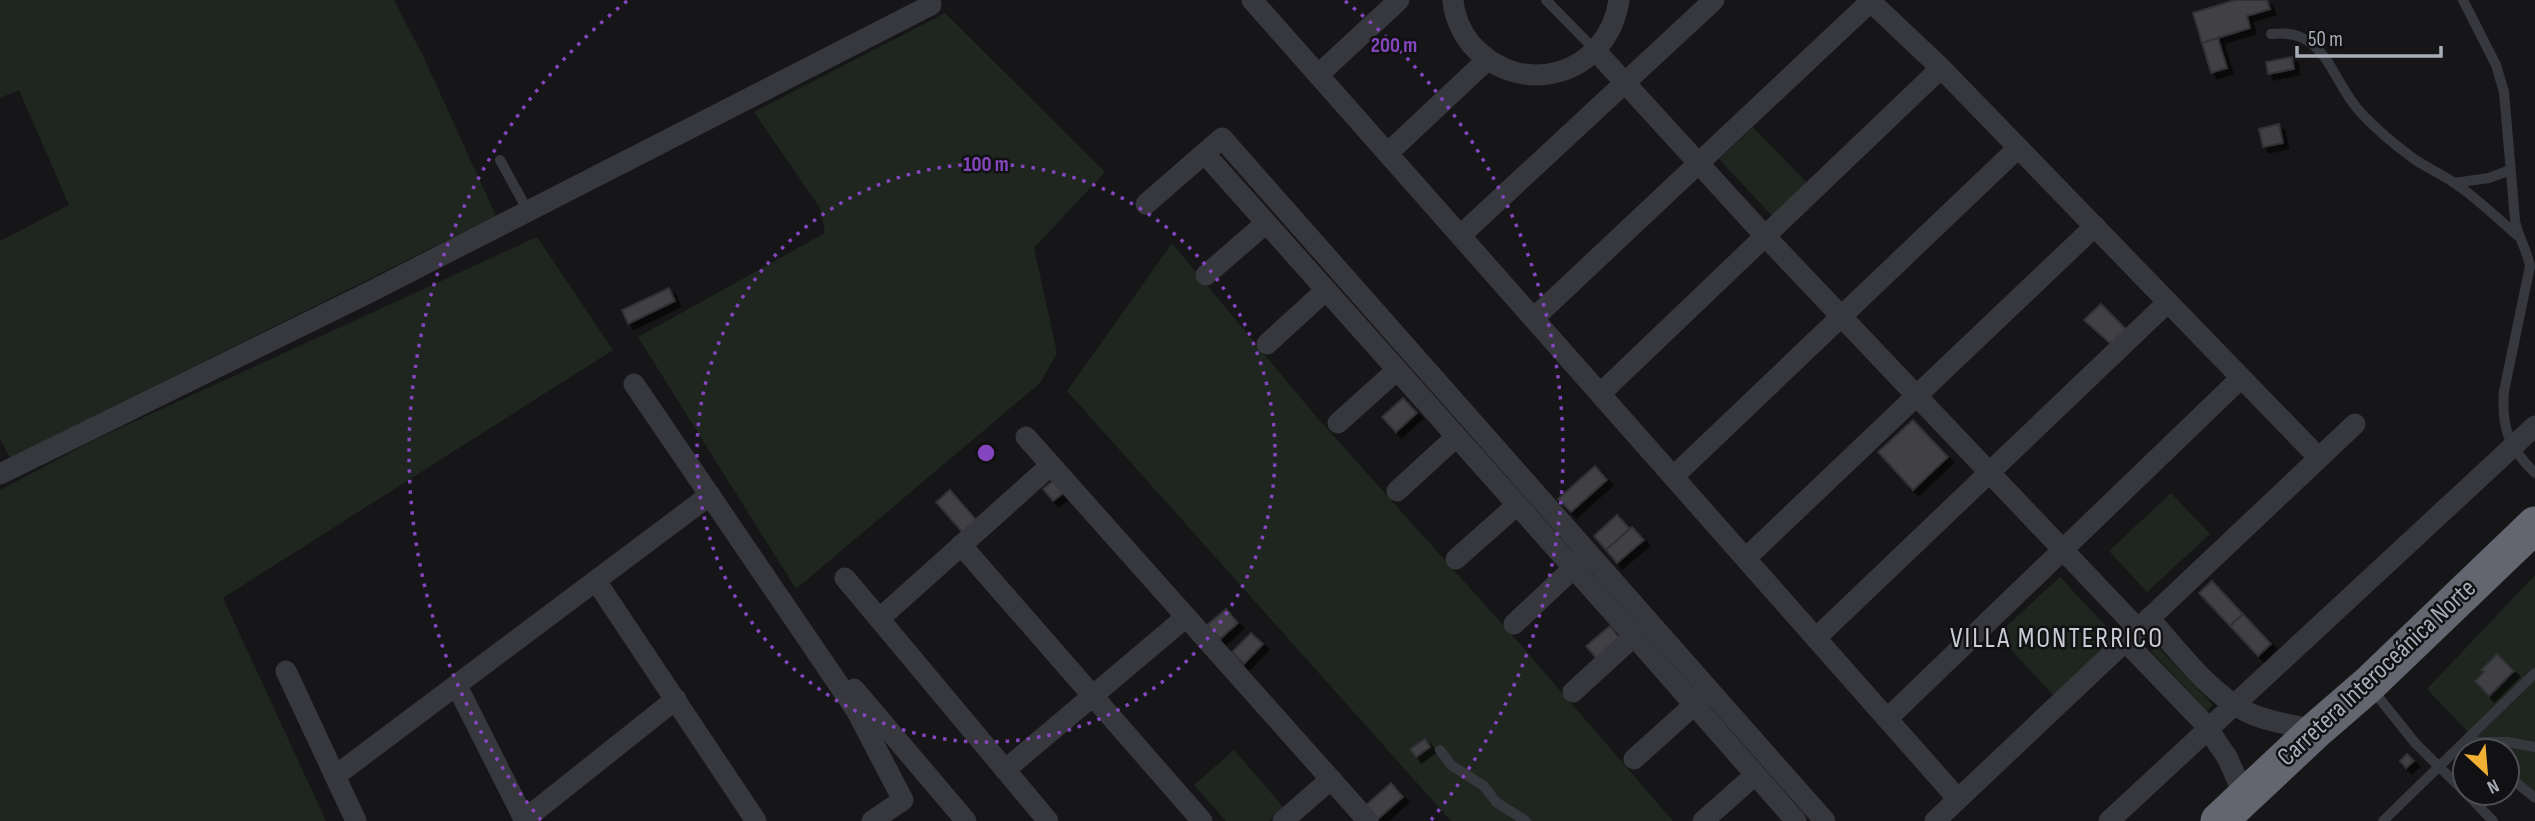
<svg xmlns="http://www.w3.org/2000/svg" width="2535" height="821" viewBox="0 0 2535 821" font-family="'Sofia Sans Condensed',sans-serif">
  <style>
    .green { fill: #1e261f }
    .building { fill: #404145; stroke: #303034; stroke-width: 2; filter: url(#shadow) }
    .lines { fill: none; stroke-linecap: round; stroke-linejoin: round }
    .lane { stroke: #37383d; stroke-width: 10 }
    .street { stroke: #37383d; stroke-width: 21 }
    .highway { stroke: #63666e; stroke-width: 37 }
    .ring { fill: none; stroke: #8446be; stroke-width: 3.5; stroke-dasharray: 3.5 7 }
    .labels { text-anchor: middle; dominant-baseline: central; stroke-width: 5; stroke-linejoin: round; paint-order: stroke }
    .street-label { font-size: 26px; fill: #a8adb8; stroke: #111113 }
    .neighbourhood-label { font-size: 28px; letter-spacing: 2px; fill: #c9ccd4; stroke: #111113 }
    .centre { fill: #8446be; stroke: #111113; stroke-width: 3.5 }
    .ring-label { font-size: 21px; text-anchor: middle; font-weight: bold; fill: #8446be; stroke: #111113; stroke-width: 5; stroke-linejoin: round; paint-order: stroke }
  </style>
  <defs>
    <filter id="shadow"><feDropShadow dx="5.5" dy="5.5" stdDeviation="0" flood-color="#0009"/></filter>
  </defs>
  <rect width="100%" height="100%" fill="#161618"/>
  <g class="green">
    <path d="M0 0H394L424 58 496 216 10 458 0 439V241L69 205 19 90 0 98Z"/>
    <path d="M945 13 1105 172 1034 248 1057 353 1040 383 796 589 638 337 825 233 820 208 754 112Z"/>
    <path d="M1753 127 1811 187 1776 220 1719 159Z"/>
    <path d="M537 237 613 350 223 598 326 821H0V490L94 440Z"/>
    <path d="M1172 243 1314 414 1520 644 1673 821H1451L1067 391Z"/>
    <path d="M2171 493 2210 534 2147 592 2109 551Z"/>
    <path d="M2535 575V803L2507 774V751H2486L2427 689Z"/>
    <path d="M2060 577 2118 639 2055 697 1997 635Z"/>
    <path d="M2157 646 2213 705 2207 711 2151 651Z"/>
    <path d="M1234 750 1284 808 1269 821H1226L1194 785Z"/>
  </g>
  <g class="building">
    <path d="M2235 0H2267L2270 9 2247 16 2250 28 2202 43 2193 13Z"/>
    <path d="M2218 38 2227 68 2211 73 2202 43Z"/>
    <path d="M2292 57 2294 69 2268 74 2266 62Z"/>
    <path d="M2279 124 2283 143 2263 147 2259 129Z"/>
    <path d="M669 288 675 301 628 324 622 310Z"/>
    <path d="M2101 304 2128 331 2113 346 2084 320Z"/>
    <path d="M1403 398 1417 413 1396 432 1382 417Z"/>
    <path d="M1913 420 1948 457 1913 490 1878 452Z"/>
    <path d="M1595 466 1607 480 1571 512 1558 499Z"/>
    <path d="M1054 480 1065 492 1053 501 1043 489Z"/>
    <path d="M950 490 978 522 964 534 936 502Z"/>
    <path d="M1617 515 1630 529 1606 550 1594 536Z"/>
    <path d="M1632 527 1644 540 1617 563 1606 550Z"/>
    <path d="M2212 581 2243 614 2230 626 2199 593Z"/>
    <path d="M1226 609 1238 623 1220 639 1207 625Z"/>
    <path d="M2243 614 2271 644 2258 656 2230 626Z"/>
    <path d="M1610 626 1621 640 1598 660 1586 646Z"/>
    <path d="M1251 633 1263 644 1244 664 1232 652Z"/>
    <path d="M2497 654 2514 671 2489 696 2475 681 2484 672 2481 670Z"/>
    <path d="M1425 739 1430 747 1416 757 1410 749Z"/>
    <path d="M2407 754 2414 761 2406 768 2400 761Z"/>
    <path d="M1391 783 1403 797 1378 819 1366 805Z"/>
  </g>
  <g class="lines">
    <g class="lane">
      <path d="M1546 0 1595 50"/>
      <path d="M2463 0 2496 65 2504 92 2515 220C2518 237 2527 250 2530 266L2504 391C2501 427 2509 448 2535 473"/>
      <path d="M2271 34C2327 27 2330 80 2361 113 2377 130 2395 145 2414 159 2429 169 2446 176 2460 187 2480 201 2499 220 2518 236"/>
      <path d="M500 160 528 211"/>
      <path d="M2454 183 2489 178 2510 170"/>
      <path d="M2371 688 2416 744 2465 792"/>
      <path d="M2466 742H2508L2535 747"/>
      <path d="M1440 750 1451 765 1484 786 1496 802 1526 821"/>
      <path d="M2507 775 2535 798"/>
      <path d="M2466 793 2493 821"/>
      <path d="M2383 821 2535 673"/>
    </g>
    <g class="street">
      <path d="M1252 0 1958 799"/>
      <path d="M1453 0C1454 15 1461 32 1471 44 1521 101 1608 75 1619 0"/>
      <path d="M1869 0 1941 68 2319 458"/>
      <path d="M1595 50 1765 236 2138 629"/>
      <path d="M1318 75 1399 0"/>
      <path d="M1388 153 1487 60"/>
      <path d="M1205 154 1634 636 1796 821"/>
      <path d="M1146 204 1222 138 1825 821"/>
      <path d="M1461 235 1714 0"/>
      <path d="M1206 275 1266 223"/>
      <path d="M1534 318 1871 1"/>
      <path d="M1267 344 1326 290"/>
      <path d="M634 384 856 710 903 800 872 821"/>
      <path d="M1601 393 1941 68"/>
      <path d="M1338 423 1397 370"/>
      <path d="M1026 437 1368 821"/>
      <path d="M0 474 370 292 931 5 930 0"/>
      <path d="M1674 476 2018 148"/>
      <path d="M1397 491 1456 437"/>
      <path d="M961 545 1202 821"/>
      <path d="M1746 558 2095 226"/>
      <path d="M1456 559 1517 505"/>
      <path d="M845 578 1048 821"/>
      <path d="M596 581 756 821"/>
      <path d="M2149 618C2177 649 2210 694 2247 712 2268 722 2293 725 2316 730"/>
      <path d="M879 619 1051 465"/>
      <path d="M1514 624 1583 559"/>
      <path d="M1816 638 2168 302"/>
      <path d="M2125 641 2203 722 2227 757 2245 797"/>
      <path d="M286 671 356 821"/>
      <path d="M457 686 525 821"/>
      <path d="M854 689 966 821"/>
      <path d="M1573 692 1634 636"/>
      <path d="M1887 719 2241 378"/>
      <path d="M1634 759 1704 696"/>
      <path d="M1005 770 1186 617"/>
      <path d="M335 776 710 495"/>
      <path d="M524 820 676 699"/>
      <path d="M1283 821 1331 779"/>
      <path d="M1703 821 1755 775"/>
      <path d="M1935 821 2355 424"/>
      <path d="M2109 821 2535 426"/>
    </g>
    <path class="highway" d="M2219 821 2316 730 2368 685 2535 525"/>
  </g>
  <g class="ring">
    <circle cx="986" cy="453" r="289"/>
    <path d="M541 820A577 577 0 0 1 627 1M1345 1A577 577 0 0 1 1431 820"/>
  </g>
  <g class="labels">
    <g class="street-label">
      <text transform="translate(2377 673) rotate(-43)">Carretera Interoceánica Norte</text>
    </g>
    <g class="neighbourhood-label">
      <text x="2057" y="638">VILLA MONTERRICO</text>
    </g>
  </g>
  <circle cx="986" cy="453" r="10" class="centre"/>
  <g class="ring-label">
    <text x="1394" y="52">200 m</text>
    <text x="986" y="171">100 m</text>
  </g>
  <g transform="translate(2486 772) rotate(154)"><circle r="33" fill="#111113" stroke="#4d4f55" stroke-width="2"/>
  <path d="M0-5L12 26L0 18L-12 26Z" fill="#f2b134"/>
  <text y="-10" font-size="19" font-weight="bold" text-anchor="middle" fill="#a8adb8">N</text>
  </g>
  <path d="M2297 46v10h144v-10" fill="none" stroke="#a8adb8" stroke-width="3.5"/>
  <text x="2308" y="46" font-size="21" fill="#a8adb8" stroke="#111113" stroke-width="5" paint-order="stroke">50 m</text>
</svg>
